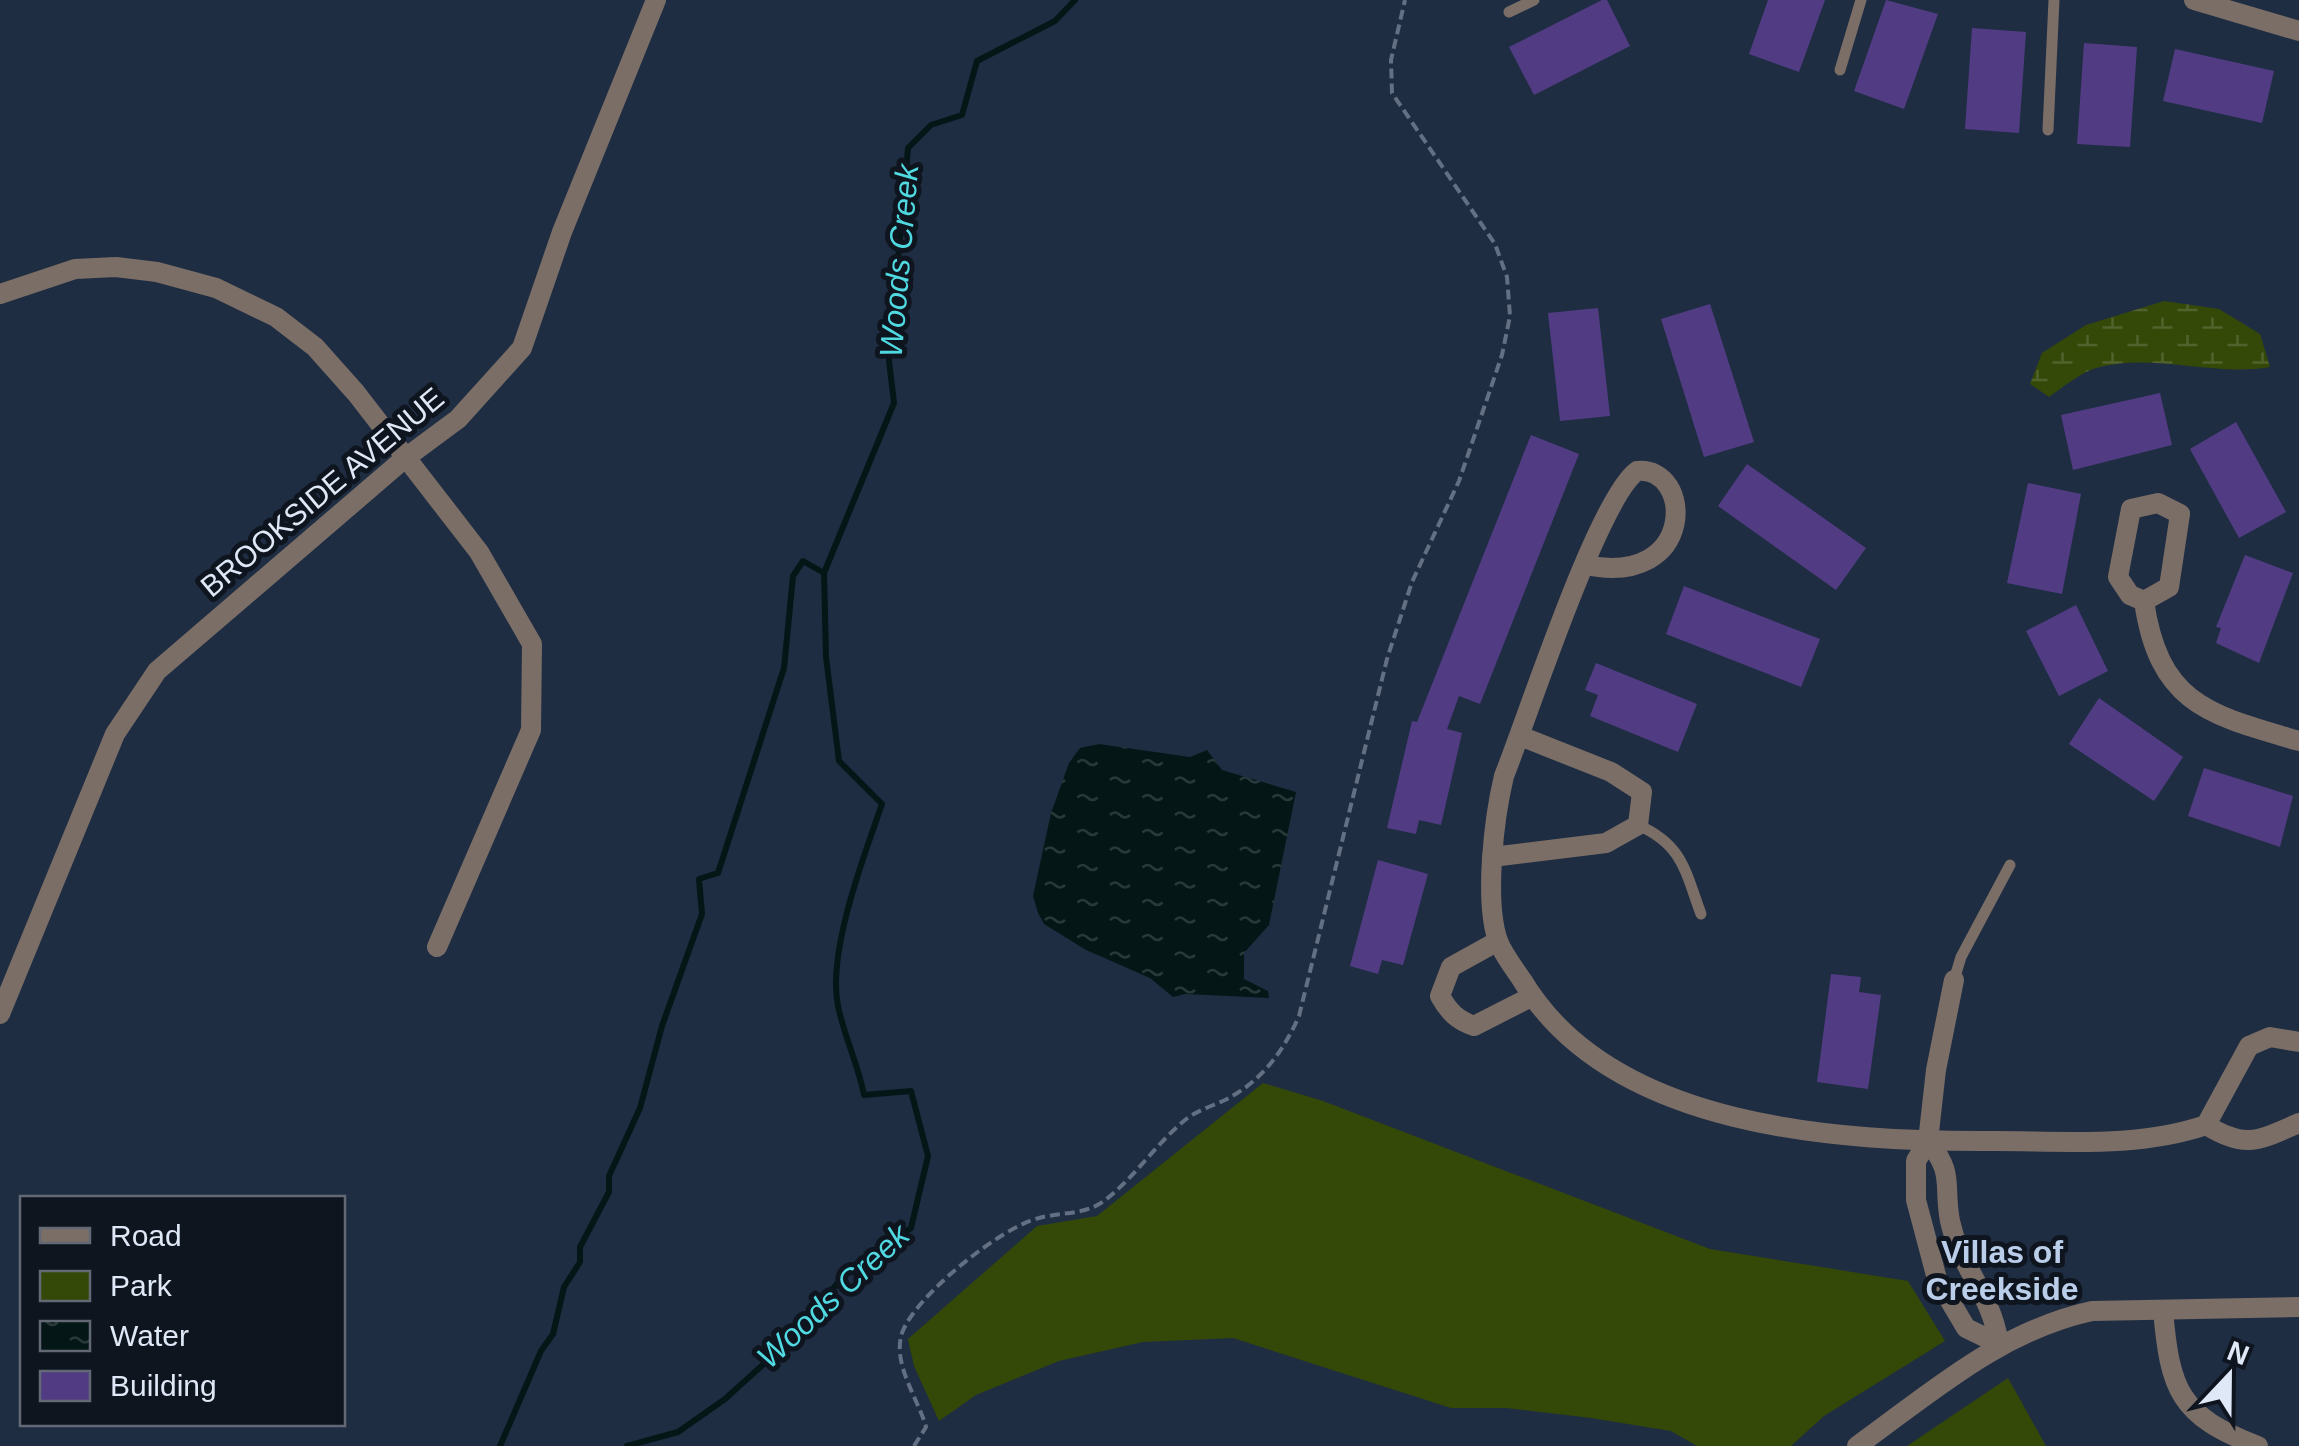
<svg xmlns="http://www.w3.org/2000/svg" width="2299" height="1446" viewBox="0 0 2299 1446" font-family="Arial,sans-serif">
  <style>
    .green { fill: #344808 }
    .wetland { fill: url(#wetland-marsh) }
    .water { fill: url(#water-ripples) }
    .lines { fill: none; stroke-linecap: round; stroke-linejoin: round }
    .stream { stroke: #051617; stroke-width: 6 }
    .building { fill: #513c84 }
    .path { stroke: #636f82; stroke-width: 4; stroke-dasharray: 10 5; stroke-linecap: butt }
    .service { stroke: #7b6e67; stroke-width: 11 }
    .minor { stroke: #7b6e67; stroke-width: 20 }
    .labels { text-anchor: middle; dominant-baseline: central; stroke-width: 10; stroke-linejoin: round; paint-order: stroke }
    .street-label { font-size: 30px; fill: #dfe8f6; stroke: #0f151f }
    .water-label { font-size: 32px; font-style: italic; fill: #50d9e1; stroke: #0f151f }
    .neighbourhood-label { font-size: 32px; font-weight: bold; fill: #bbcee9; stroke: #0f151f }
  </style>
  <defs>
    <pattern id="wetland-marsh" width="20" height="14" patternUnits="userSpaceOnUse" patternTransform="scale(2.5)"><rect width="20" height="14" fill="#344808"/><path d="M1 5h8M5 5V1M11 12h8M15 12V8" fill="none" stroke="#51622d"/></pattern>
    <pattern id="water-ripples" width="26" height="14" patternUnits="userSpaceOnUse" patternTransform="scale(2.5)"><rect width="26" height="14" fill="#051617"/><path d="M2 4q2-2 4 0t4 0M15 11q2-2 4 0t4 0" fill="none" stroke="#293839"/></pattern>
  </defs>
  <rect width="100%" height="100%" fill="#1f2d42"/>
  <g class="green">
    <path d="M1263 1083 1323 1101 1710 1249 1908 1281 1945 1341 1824 1416 1791 1446H1697L1671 1431 1591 1418 1506 1408H1451L1233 1338 1143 1342 1059 1361 976 1395 939 1421 914 1366 908 1339 1037 1226 1097 1216Z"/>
    <path d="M2008 1378 2046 1446H1907Z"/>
  </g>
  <path class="wetland" d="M2164 301 2219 309 2260 334 2270 367C2212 377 2153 352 2096 368 2080 373 2063 387 2049 397L2030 384 2042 353 2086 325Z"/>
  <path class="water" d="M1099 744 1190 757 1207 750 1222 770 1296 792 1269 925 1244 953V979L1268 991 1269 998 1185 994 1173 997 1150 978 1086 950 1044 924 1038 913 1033 896 1051 813 1069 763 1080 748Z"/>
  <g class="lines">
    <g class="stream">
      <path d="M500 1446 541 1351 553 1334 564 1287 580 1262V1247L609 1192V1176L640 1108 662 1026 702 914 699 879 718 873 784 668 793 576 803 561 824 573"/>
      <path d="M627 1446 678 1432 725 1399 777 1352 844 1276 911 1228 928 1156 911 1091 864 1095C858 1064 844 1036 838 1006 827 952 864 856 882 804L839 761 826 657 824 573 894 403 889 361 908 148 931 125 962 115 977 61 1055 21 1075 0"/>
    </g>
  </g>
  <g class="building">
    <path d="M1602 0H1607L1630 46 1534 95 1509 47Z"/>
    <path d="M1768 0H1825L1799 72 1749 54Z"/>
    <path d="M1886 0 1938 14 1904 109 1854 91Z"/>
    <path d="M1972 28 2026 32 2019 133 1965 129Z"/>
    <path d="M2084 43 2137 47 2130 147 2077 144Z"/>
    <path d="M2175 49 2274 71 2262 123 2163 101Z"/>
    <path d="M1710 304 1754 442 1704 457 1661 319Z"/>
    <path d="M1598 308 1610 416 1560 421 1548 313Z"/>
    <path d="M2160 393 2172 445 2073 470 2061 415Z"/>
    <path d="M2236 422 2286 512 2239 538 2190 449Z"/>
    <path d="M1531 435 1579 454 1480 704 1459 696 1447 729 1462 733 1441 825 1419 820 1416 834 1387 828 1412 721 1417 722Z"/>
    <path d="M1747 464 1866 548 1836 590 1718 506Z"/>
    <path d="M2028 483 2081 494 2062 594 2007 583Z"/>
    <path d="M2245 555 2293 573 2259 663 2216 643 2221 628 2216 627Z"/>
    <path d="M1684 586 1820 639 1801 687 1666 634Z"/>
    <path d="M2076 605 2108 671 2059 696 2026 631Z"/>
    <path d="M1596 663 1697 704 1678 752 1590 716 1598 695 1585 690Z"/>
    <path d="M2099 698 2183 757 2154 801 2069 744Z"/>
    <path d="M2204 768 2293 796 2280 847 2188 816Z"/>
    <path d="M1378 860 1428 874 1403 965 1382 960 1378 974 1350 966Z"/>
    <path d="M1831 974 1861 977 1859 992 1881 995 1868 1089 1817 1082Z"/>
  </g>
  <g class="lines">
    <path class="path" d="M914 1446 926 1427C918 1398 892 1364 902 1333 915 1296 1001 1227 1039 1218 1061 1212 1085 1215 1104 1201 1134 1178 1156 1144 1185 1120 1196 1111 1212 1106 1225 1100 1261 1082 1283 1052 1299 1016L1387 659 1412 582 1459 481 1502 355 1510 316 1507 277 1495 244 1392 93 1391 60 1405 0"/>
    <g class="service">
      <path d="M1509 12 1534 0"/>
      <path d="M1840 70 1861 0"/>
      <path d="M2048 130 2054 0"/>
      <path d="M1638 825C1683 845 1685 871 1701 914"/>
      <path d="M1954 980 1961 957 2010 865"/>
    </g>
    <g class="minor">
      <path d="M2194 0 2299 31"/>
      <path d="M0 294 75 269 116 267 157 272 216 288 276 317 315 347 356 393 479 552 532 644 531 730 437 947"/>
      <path d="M2158 503 2180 514 2169 587 2144 601 2130 595 2118 577 2131 509Z"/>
      <path d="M1585 565C1698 588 1693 465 1637 471 1598 499 1527 719 1504 776 1494 818 1484 900 1498 941 1503 954 1514 968 1522 980 1611 1129 1839 1142 1995 1141 2065 1141 2139 1148 2206 1125L2249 1046 2270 1037 2299 1042"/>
      <path d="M2144 601C2159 705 2210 715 2299 741"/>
      <path d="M1492 857 1606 843 1638 825 1642 792 1611 772 1520 736"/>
      <path d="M1498 941 1451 967 1440 996C1449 1012 1457 1020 1474 1026L1531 997"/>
      <path d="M0 1014 115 734 157 671 404 459 458 419 522 348 562 232 656 0"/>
      <path d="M2206 1125C2245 1149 2258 1141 2299 1123"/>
      <path d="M1928 1141C1955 1175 1943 1183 1950 1221 1960 1268 1991 1292 1999 1344L1966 1328 1937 1279 1916 1200V1161L1928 1141 1936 1070 1954 980"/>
      <path d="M2163 1310C2170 1390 2179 1416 2258 1446"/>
      <path d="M1857 1446C1932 1392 2000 1331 2092 1311L2299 1307"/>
    </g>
  </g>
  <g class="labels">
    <g class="street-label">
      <text transform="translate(322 492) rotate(-40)">BROOKSIDE AVENUE</text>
    </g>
    <g class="water-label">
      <text transform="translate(899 261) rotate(-85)">Woods Creek</text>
      <text transform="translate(833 1296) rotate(-43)">Woods Creek</text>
    </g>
    <g class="neighbourhood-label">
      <text x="2002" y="1252">Villas of<tspan x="2002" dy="37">Creekside</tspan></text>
    </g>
  </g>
  <rect x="20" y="1196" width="325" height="230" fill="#0f151f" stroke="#626975" stroke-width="2.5"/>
  <rect x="40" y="1228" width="50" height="15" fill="#7b6e67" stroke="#626975" stroke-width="2.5"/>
  <text x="110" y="1246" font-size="30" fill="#dfe8f6">Road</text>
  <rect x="40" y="1271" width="50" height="30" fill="#344808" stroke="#626975" stroke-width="2.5"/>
  <text x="110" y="1296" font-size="30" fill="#dfe8f6">Park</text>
  <rect x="40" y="1321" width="50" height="30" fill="url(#water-ripples)" stroke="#626975" stroke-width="2.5"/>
  <text x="110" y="1346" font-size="30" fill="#dfe8f6">Water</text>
  <rect x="40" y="1371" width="50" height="30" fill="#513c84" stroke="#626975" stroke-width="2.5"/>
  <text x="110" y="1396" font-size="30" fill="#dfe8f6">Building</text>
  <g transform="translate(2229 1376) rotate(22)" stroke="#0f151f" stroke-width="8" paint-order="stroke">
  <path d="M0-8L18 38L0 25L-18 38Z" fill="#dfe8f6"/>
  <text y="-15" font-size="28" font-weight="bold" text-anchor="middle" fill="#dfe8f6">N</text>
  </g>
</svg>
